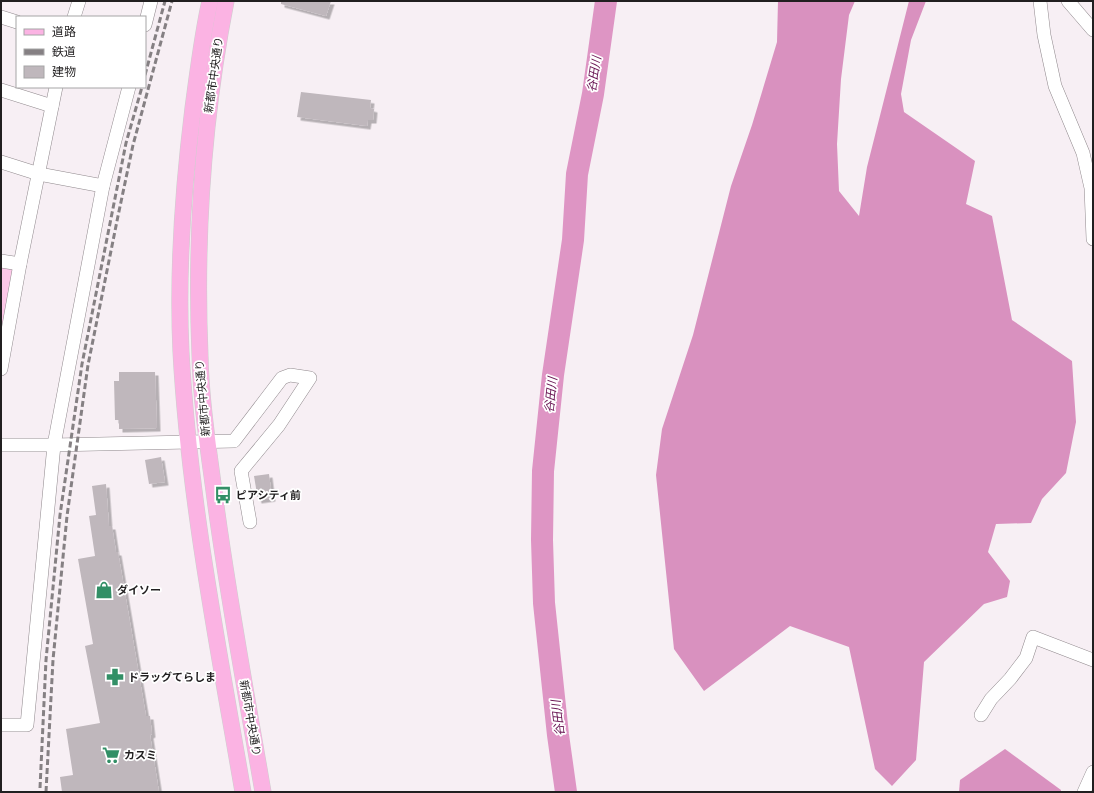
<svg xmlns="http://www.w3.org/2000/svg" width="1094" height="793" viewBox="0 0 1094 793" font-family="'Roboto Condensed','Noto Sans JP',sans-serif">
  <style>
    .green { fill: #fcc8e8 }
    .forest { fill: #d991bf }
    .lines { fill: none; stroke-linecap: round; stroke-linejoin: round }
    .river { stroke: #de95c4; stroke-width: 22 }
    .building { fill: #bfb7bc; filter: url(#shadow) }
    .minor-casing { stroke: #90898d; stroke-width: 14 }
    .major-casing { stroke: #cecece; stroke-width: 17 }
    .minor { stroke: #fff; stroke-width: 13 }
    .major { stroke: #fbb3e3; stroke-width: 16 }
    .rail { stroke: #858083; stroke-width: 3; stroke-dasharray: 6 3; stroke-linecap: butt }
    .labels { text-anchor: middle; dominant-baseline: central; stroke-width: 3.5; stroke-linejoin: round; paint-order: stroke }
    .street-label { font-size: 11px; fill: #211f20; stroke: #fff }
    .poi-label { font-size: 11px; font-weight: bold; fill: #211f20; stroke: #fff; text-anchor: start }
    .water-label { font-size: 12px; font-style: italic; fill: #671251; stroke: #fff }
  </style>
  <defs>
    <filter id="shadow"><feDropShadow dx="3.5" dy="3.5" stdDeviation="0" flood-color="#0004"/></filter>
  </defs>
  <rect width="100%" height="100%" fill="#f7eff4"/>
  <path class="green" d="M1 261 20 264 1 369Z"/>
  <g class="forest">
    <path d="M778 1H855L849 15 841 79 837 144 839 191 859 216 867 167 909 1H926L911 40 901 94 904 112 975 161 966 204 992 216 1012 320 1072 361 1076 422 1066 473 1042 499 1031 523 996 524 988 552 1010 581 1007 597 984 604 924 662 916 760 892 786 875 769 849 647 790 626 704 691 674 649 656 475 662 429 693 335 731 186 752 125 777 42Z"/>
    <path d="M1005 749 1061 790V792H959L960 780Z"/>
  </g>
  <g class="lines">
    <path class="river" d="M566 792 558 735 544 603 542 540 543 471 553 375 573 240 577 174 593 94 606 1"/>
  </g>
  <g class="building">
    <path d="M281 1H331L326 16 281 4Z"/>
    <path d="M301 92 371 100 370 108 374 109 373 120H368L367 126 297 117Z"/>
    <path d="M119 372H155L157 428 119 429V420H115L114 381H119Z"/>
    <path d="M161 457 165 482 149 484 145 460Z"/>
    <path d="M269 474 272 498 258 500 254 476Z"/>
    <path d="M106 484 109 526H112L116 552H118L146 716H150L152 734 150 735 159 792H62L60 777 73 775 66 729 100 723 85 646 93 644 78 559 95 556 89 516 96 515 92 486Z"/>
  </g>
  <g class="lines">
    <g class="minor-casing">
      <g id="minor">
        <path d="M1040 1 1044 35 1055 86 1083 153 1091 188 1093 239"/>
        <path d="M1068 1 1093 30"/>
        <path d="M1 17 17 22"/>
        <path d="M74 17 79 1"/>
        <path d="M145 25 151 1"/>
        <path d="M1 90 52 106"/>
        <path d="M1 162 39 174 103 186"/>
        <path d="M1 261 20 264"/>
        <path d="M1 369 20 264 56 87"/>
        <path d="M1 445H54L234 441 282 378 290 375 310 378 279 425 241 471 250 522"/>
        <path d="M981 715 991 699 1010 679 1026 658 1033 637 1093 660"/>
        <path d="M1 725H27L54 445 103 186 129 87"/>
        <path d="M1084 792 1093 772"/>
      </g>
    </g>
    <g class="major-casing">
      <g id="major">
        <path d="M210 1C202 36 198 72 193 108 183 189 177 270 181 352 189 500 218 646 243 792"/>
        <path d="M226 1C203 118 195 237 200 356 201 401 208 446 214 491 227 592 246 692 263 792"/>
      </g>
    </g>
    <use href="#minor" class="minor"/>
    <use href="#major" class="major"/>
    <g class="rail">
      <path d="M145 75 165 1"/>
      <path d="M40 788 46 660 60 515 82 364 126 143 142 87"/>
      <path d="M46 792 53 660 67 516 88 365 118 216 133 145 172 1"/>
    </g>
  </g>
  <defs>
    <g id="bus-bare" transform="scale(1.38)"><path d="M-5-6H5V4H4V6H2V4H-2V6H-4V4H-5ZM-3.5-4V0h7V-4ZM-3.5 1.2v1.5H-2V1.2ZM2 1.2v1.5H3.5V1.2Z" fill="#328f66" stroke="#fff" stroke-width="2.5" paint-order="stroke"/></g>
    <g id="shop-bare" transform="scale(1.38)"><path d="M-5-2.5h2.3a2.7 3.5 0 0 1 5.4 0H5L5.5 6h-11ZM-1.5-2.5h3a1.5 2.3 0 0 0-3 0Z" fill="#328f66" stroke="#fff" stroke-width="2.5" paint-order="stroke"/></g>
    <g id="pharmacy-bare" transform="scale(1.38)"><path d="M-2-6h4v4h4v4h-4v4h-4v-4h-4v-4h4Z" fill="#328f66" stroke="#fff" stroke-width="2.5" paint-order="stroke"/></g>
    <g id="supermarket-bare" transform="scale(1.38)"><path d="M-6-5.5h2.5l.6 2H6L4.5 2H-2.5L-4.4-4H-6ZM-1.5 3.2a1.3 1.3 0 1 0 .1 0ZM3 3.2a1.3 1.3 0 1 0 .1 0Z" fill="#328f66" stroke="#fff" stroke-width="2.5" paint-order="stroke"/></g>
  </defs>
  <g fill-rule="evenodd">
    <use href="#bus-bare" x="223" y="495"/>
    <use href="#shop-bare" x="104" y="590"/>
    <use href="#pharmacy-bare" x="115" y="677"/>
    <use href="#supermarket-bare" x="111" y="755"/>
  </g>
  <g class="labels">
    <g class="street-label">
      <text transform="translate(214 75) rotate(-82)">新都市中央通り</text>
      <text transform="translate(203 398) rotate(-95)">新都市中央通り</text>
      <text transform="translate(250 718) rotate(80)">新都市中央通り</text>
    </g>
    <g class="poi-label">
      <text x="236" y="495">ピアシティ前</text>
      <text x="117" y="590">ダイソー</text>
      <text x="128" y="677">ドラッグてらしま</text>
      <text x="124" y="755">カスミ</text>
    </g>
    <g class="water-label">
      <text transform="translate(594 74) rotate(-81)">谷田川</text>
      <text transform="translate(551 395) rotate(-84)">谷田川</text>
      <text transform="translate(558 718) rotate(-97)">谷田川</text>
    </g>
  </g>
  <rect width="1094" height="793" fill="none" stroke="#211f20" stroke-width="4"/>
  <rect x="16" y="16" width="130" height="72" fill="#ffffff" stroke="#a6a5a6"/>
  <rect x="24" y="29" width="20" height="6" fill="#fbb3e3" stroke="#a6a5a6"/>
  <text x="52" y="36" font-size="12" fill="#211f20">道路</text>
  <rect x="24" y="49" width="20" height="6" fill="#858083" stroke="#a6a5a6"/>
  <text x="52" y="56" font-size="12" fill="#211f20">鉄道</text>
  <rect x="24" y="66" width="20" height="12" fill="#bfb7bc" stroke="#a6a5a6"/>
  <text x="52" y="76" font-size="12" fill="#211f20">建物</text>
</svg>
